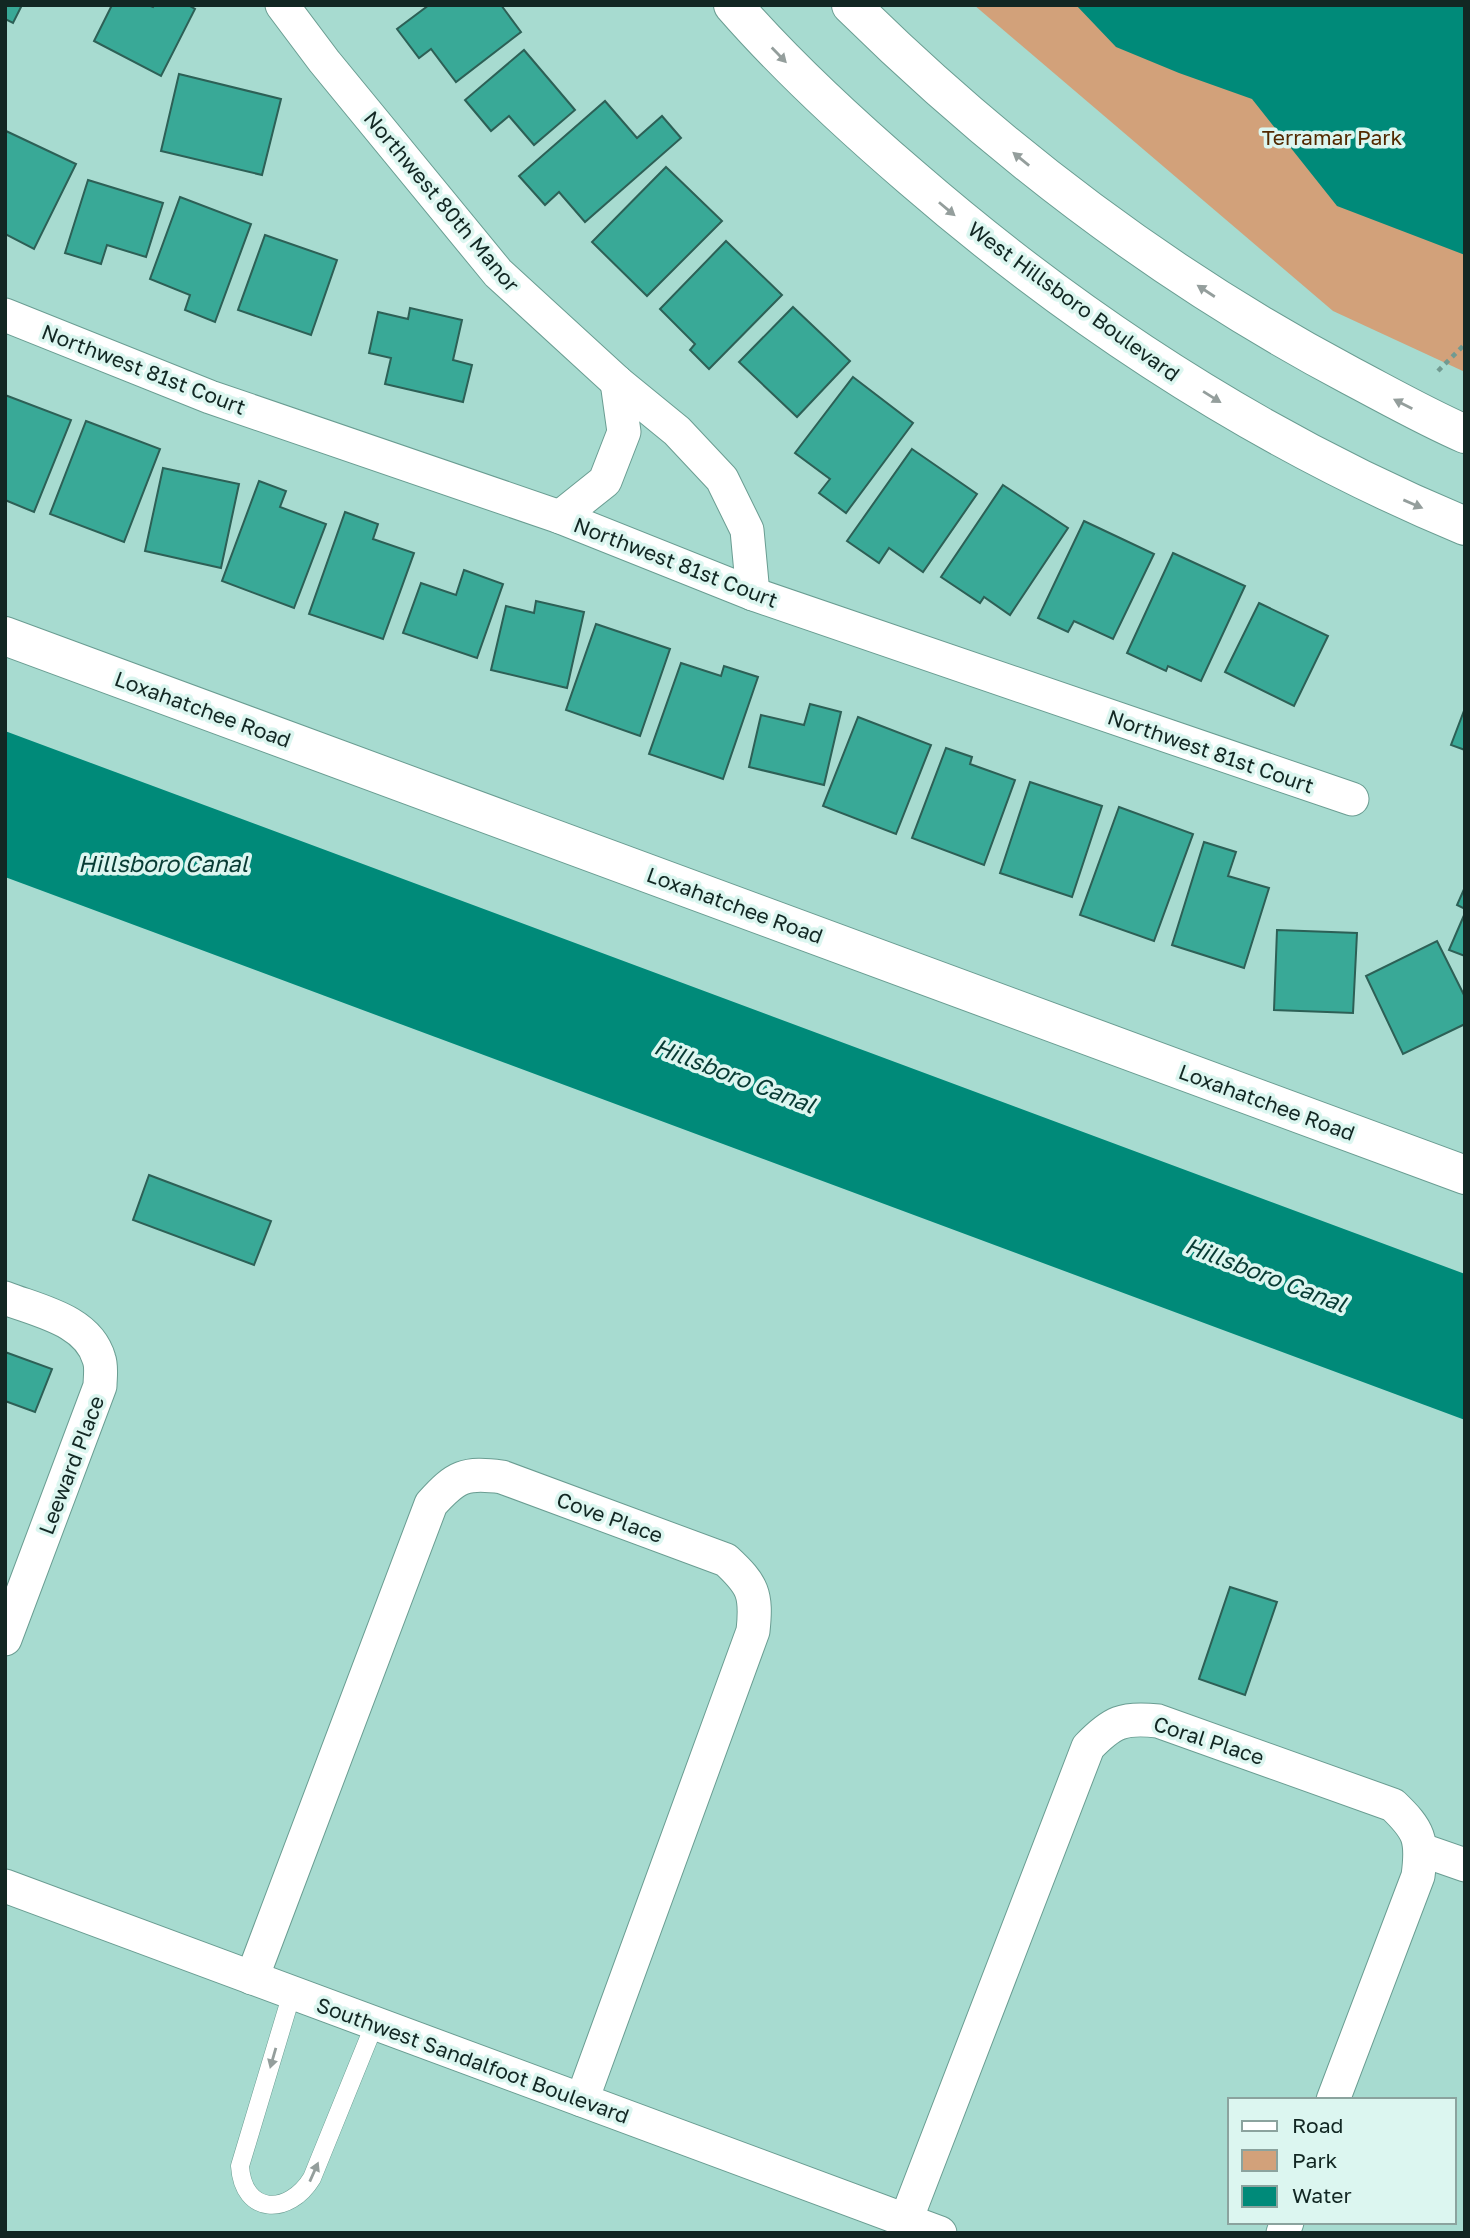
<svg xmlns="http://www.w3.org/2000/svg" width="1470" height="2238" viewBox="0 0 1470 2238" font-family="'Golos Text',sans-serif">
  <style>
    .green { fill: #d2a17a }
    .water { fill: #008a79 }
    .building { fill: #39a997; stroke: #2d6056; stroke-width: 2 }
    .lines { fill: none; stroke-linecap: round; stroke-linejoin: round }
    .service-casing { stroke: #6a9d92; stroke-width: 19 }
    .minor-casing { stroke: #6a9d92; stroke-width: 35 }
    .tertiary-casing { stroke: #6a9d92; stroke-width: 40 }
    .secondary-casing { stroke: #6a9d92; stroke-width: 40 }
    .path { stroke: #719a91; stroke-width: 4.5; stroke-dasharray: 5 5; stroke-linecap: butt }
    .service { stroke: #fff; stroke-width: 18 }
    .minor { stroke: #fff; stroke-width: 33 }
    .tertiary { stroke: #fff; stroke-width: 38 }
    .secondary { stroke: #fff; stroke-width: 38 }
    .oneway { fill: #949e9c }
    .labels { text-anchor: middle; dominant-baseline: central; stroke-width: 7; stroke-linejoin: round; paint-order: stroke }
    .park-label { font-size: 21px; fill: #522900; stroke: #dcf6f0 }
    .street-label { font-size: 21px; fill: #122723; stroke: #dcf6f0 }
    .water-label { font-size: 23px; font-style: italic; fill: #083b34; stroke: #dcf6f0 }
  </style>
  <rect width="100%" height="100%" fill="#a7dbd0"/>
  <path class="green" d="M974 5H1465V372L1333 311Z"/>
  <g class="water">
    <path d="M1076 5H1465V255L1337 206 1252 99 1179 73 1116 47Z"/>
    <path d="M5 731 1465 1274V1420L5 877Z"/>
  </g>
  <g class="building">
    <path d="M5 5H22L13 23 5 19Z"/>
    <path d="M112 5H148L153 7 154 5H188L195 9 161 76 94 41Z"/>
    <path d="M429 5H501L521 32 456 82 431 49 419 58 397 29Z"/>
    <path d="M524 50 575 110 534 145 509 116 491 131 465 100Z"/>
    <path d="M179 74 281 99 262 175 161 151Z"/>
    <path d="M605 101 637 138 662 116 681 138 585 222 559 192 545 205 519 176Z"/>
    <path d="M6 131 76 164 34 249 5 234Z"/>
    <path d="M666 167 722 221 647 296 592 242Z"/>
    <path d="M88 180 163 203 146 257 107 245 101 264 65 253Z"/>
    <path d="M180 197 251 224 215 322 185 310 190 295 150 279Z"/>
    <path d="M265 235 337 260 311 335 238 310Z"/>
    <path d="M726 241 782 295 709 369 690 350 695 344 660 309Z"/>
    <path d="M793 307 850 361 797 417 739 362Z"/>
    <path d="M410 308 462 320 453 360 472 365 463 402 385 384 391 358 369 353 378 312 408 319Z"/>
    <path d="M853 377 913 423 846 513 819 493 830 479 795 453Z"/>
    <path d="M5 395 71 420 34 512 5 500Z"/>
    <path d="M86 421 160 449 124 542 50 514Z"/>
    <path d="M912 449 977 494 923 572 889 548 879 563 847 541Z"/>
    <path d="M163 468 239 484 221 568 145 551Z"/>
    <path d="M259 481 286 491 280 507 326 524 294 608 222 581Z"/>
    <path d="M1003 485 1068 528 1010 615 984 597 980 603 941 577Z"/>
    <path d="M345 512 378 524 373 539 414 553 383 639 309 614Z"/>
    <path d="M1084 521 1154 554 1113 639 1074 621 1068 632 1038 618Z"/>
    <path d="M1173 553 1245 586 1201 681 1168 666 1166 671 1127 653Z"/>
    <path d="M464 570 503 584 477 658 403 633 421 583 456 595Z"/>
    <path d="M536 601 584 612 567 688 491 670 506 606 534 613Z"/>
    <path d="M1259 603 1328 636 1294 706 1225 672Z"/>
    <path d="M596 624 670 649 640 736 566 710Z"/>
    <path d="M681 663 721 676 724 666 758 677 723 779 649 754Z"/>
    <path d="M810 704 841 712 824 785 749 767 761 715 804 725Z"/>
    <path d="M1465 708V750L1451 745Z"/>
    <path d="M858 717 931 745 896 834 823 806Z"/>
    <path d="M946 748 972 757 970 764 1015 780 984 865 912 838Z"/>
    <path d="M1030 782 1102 806 1072 897 1000 873Z"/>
    <path d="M1119 807 1193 834 1154 941 1080 915Z"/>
    <path d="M1204 842 1236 852 1228 876 1269 888 1244 968 1172 945Z"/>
    <path d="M1465 887V909L1457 905Z"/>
    <path d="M1465 913V956L1449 950Z"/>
    <path d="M1277 930 1357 933 1353 1013 1274 1010Z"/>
    <path d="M1437 941 1465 997V1024L1403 1054 1366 976Z"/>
    <path d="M149 1175 271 1221 254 1265 133 1220Z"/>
    <path d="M5 1352 52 1369 35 1412 5 1401Z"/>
    <path d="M1230 1587 1277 1602 1245 1695 1199 1679Z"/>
  </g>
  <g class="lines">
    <g class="service-casing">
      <path id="service" d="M292 1993 240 2166C243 2215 289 2216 312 2178L375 2023"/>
    </g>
    <g class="minor-casing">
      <g id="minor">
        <path d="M282 5 324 61 498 273 617 382 677 431 722 479 747 530 753 594"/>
        <path d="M5 315 210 397 560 517 753 594 1352 799"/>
        <path d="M560 517 605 481 624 432 617 382"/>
        <path d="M5 1298C38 1311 88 1320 99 1359 102 1367 100 1378 100 1386L5 1639"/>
        <path d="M1422 1850 1465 1865"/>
        <path d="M5 1886 940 2233"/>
        <path d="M252 1978 431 1504C456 1476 465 1472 502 1477L726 1560C753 1585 757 1594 753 1631L582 2100"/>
        <path d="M906 2220 1088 1747C1112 1722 1123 1717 1158 1721L1393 1805C1419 1830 1423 1839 1418 1876L1333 2100"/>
        <path d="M1283 2233 1287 2222"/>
      </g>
    </g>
    <g class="tertiary-casing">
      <g id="tertiary">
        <path d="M733 5C788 68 849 124 912 178 1077 321 1263 442 1465 526"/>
        <path d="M851 5C1000 152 1166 278 1351 376 1389 396 1426 417 1465 434"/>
      </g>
    </g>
    <g class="secondary-casing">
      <path id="secondary" d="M5 636 1465 1175"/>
    </g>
    <path class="path" d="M1438 371 1465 344"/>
    <use href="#service" class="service"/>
    <use href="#minor" class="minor"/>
    <use href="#tertiary" class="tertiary"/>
    <use href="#secondary" class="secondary"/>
  </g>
  <defs><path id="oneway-solid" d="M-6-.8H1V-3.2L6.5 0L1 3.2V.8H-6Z" transform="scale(1.75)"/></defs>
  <g class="oneway">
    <use href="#oneway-solid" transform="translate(779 55) rotate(46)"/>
    <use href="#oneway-solid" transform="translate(1021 159) rotate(-141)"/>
    <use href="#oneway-solid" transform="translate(947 209) rotate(40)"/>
    <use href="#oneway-solid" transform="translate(1206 291) rotate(-147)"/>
    <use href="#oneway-solid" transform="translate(1212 397) rotate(32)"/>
    <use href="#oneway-solid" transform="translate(1403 404) rotate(-153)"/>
    <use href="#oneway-solid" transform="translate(1413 504) rotate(23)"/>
    <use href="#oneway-solid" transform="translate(273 2058) rotate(106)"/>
    <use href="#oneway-solid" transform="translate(314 2172) rotate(-66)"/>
  </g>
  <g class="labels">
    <g class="park-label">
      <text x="1332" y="137">Terramar Park</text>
    </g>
    <g class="street-label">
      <text transform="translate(442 201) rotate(50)">Northwest 80th Manor</text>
      <text transform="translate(1074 301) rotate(36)">West Hillsboro Boulevard</text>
      <text transform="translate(144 369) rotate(21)">Northwest 81st Court</text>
      <text transform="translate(676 562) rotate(21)">Northwest 81st Court</text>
      <text transform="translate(203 709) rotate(20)">Loxahatchee Road</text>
      <text transform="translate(1211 751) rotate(19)">Northwest 81st Court</text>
      <text transform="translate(735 905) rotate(20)">Loxahatchee Road</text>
      <text transform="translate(1267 1102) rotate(20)">Loxahatchee Road</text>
      <text transform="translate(71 1465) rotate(-69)">Leeward Place</text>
      <text transform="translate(610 1517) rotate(20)">Cove Place</text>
      <text transform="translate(1209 1740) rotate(18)">Coral Place</text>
      <text transform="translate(473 2060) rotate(20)">Southwest Sandalfoot Boulevard</text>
    </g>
    <g class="water-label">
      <text x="163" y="863">Hillsboro Canal</text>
      <text transform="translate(735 1075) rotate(21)">Hillsboro Canal</text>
      <text transform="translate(1266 1274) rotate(21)">Hillsboro Canal</text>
    </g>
  </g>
  <rect width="1470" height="2238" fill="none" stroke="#122723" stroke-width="14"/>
  <rect x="1228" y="2098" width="228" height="126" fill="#dcf6f0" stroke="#8ba39e" stroke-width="2"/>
  <rect x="1242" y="2121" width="35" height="10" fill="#ffffff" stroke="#8ba39e" stroke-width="2"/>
  <text x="1292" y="2133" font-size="21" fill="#122723">Road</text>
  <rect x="1242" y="2150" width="35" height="21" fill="#d2a17a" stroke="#8ba39e" stroke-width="2"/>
  <text x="1292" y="2168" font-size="21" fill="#122723">Park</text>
  <rect x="1242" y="2186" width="35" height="21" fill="#008a79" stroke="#8ba39e" stroke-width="2"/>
  <text x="1292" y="2203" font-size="21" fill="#122723">Water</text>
</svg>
